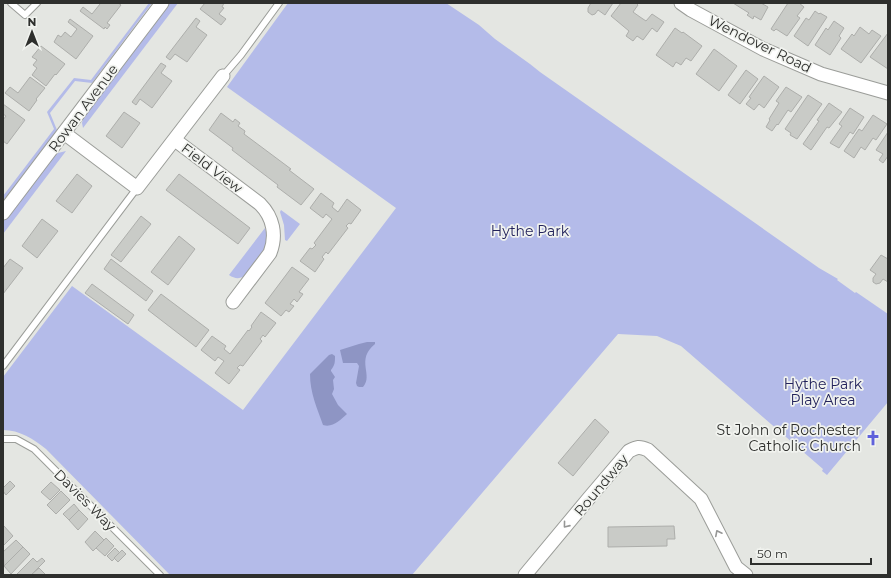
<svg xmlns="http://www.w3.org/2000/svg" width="891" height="578" viewBox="0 0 891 578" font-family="Montserrat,sans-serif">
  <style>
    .green { fill: #b4bbe9 }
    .water { fill: #8e95c4 }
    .building { fill: #c9cbc7; stroke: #adaeab }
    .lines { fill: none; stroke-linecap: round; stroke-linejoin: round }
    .service-casing { stroke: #9b9d99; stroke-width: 8 }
    .minor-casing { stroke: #9b9d99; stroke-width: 15 }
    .service { stroke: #fff; stroke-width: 6 }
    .minor { stroke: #fff; stroke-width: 13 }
    .oneway { stroke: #969796 }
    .labels { text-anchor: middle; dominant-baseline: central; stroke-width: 3.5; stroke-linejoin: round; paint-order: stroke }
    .street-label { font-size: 14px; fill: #2e2f2d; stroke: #f1f3ef }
    .park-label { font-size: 14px; fill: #22225b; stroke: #f1f3ef }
    .poi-label { font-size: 14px; fill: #2e2f2d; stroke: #f1f3ef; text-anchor: end }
  </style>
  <rect width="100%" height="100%" fill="#e4e6e2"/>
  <g class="green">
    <path d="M149 3H152L92 83 75 81 50 113 57 130 3 201V196L54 129 47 112 74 78 91 80Z"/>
    <path d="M168 3H178L83 128 82 123 84 115Z"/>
    <path d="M288 3H446L479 25 495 39 530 64 540 72 819 268 838 279 837 280 855 293 856 292 888 314V402L827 475 822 471 823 469 681 346 657 336 618 334 412 575H170L46 449C33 439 20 430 3 430V377L72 286 243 410 396 208 227 87Z"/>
    <path d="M66 151 3 234V221L51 159 58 153Z"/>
    <path d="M281 210 300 224 287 241 285 240 284 225 280 212Z"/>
    <path d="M265 228C267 235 268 244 265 250 261 258 250 269 245 276 239 279 235 279 229 275Z"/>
  </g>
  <g class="water">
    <path d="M367 342H375V344C355 360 374 375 363 387H359L357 386 356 383 359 366 357 363H343L340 350 359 344Z"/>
    <path d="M332 354 335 356C335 362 335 365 331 370V371L335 377 333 380 334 389 332 394 338 405 347 414C340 420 333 428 323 425 317 408 310 393 310 374L329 355Z"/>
  </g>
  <g class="building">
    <path d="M99 3H118L121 5 107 23 110 25 107 29 105 27 104 29 80 11 83 7 92 14 100 4Z"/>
    <path d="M205 3H224L222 7 224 8 219 14 226 19 221 25 200 9Z"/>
    <path d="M591 3H613L605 15 598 10 595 14 592 15 588 12V8Z"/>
    <path d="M621 3H636L638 5 633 12 640 17 646 21 652 14 664 22 657 32 652 28 643 40 637 36 633 41 626 36 629 31 611 16Z"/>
    <path d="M733 3H761L768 7 761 20 754 16 753 19 747 15 749 13Z"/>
    <path d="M788 3H799L804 7 797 16 800 18 787 36 776 29 774 31 771 29Z"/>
    <path d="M815 11 819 14 820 13 827 17 808 46 794 36 806 18 809 20Z"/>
    <path d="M196 18 200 21 196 27 207 35 187 62 175 54 170 60 166 57Z"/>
    <path d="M70 19 93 36 76 59 54 42 58 35 61 37 65 32 71 37 77 29 68 22Z"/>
    <path d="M834 21 844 28 839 36 841 38 830 55 815 45 826 28 828 30Z"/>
    <path d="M860 27 869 34 872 30 881 36 861 63 841 49 852 34 854 36Z"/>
    <path d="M675 28 682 33 683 32 702 46 691 61 686 58 681 65 676 62 673 67 656 55Z"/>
    <path d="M888 33V69L870 57Z"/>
    <path d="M41 46 65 64 56 75 55 74 46 86 32 75 37 68 33 65 37 60 32 57Z"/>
    <path d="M714 49 737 66 719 91 696 74Z"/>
    <path d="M161 63 166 66 161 73 172 81 152 108 140 99 136 105 132 102Z"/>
    <path d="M746 70 758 79 740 104 728 95Z"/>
    <path d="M764 76 779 87 764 108 759 104 754 110 746 104 751 98 749 97Z"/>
    <path d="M30 77 45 88 36 99 37 100 29 111 5 93 10 87 18 93Z"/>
    <path d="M786 87 802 97 791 112 788 110 778 125 777 124 772 131 766 127 770 120 769 119 779 103 776 101Z"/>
    <path d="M808 95 822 104 797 139 790 135 791 133 785 129Z"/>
    <path d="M829 103 842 112 829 128 827 127 811 150 803 144 819 121 817 120Z"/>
    <path d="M3 104 25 120 7 144 3 141V120L6 116 3 114Z"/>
    <path d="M850 108 864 117 853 134 850 132 839 148 830 143 842 126 839 124Z"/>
    <path d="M124 112 140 123 122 148 106 136Z"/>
    <path d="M221 113 233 122 235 119 240 123 238 126 245 131 244 134 291 169 289 170 314 189 301 205 277 187 278 185 232 150 233 148 209 130Z"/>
    <path d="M873 115 887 124 876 140 873 138 865 150 861 147 854 158 844 151 859 129 862 131Z"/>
    <path d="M888 132V156L883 163 879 160 883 154 876 150Z"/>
    <path d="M77 174 92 186 72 213 56 201Z"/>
    <path d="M179 174 250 228 238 244 166 190Z"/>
    <path d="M321 193 334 203 332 207 338 212 347 199 361 210 351 224 349 223 346 226 348 228 328 254 326 252 322 257 324 259 315 272 300 261 310 248 312 249 316 245 314 243 332 219 326 214 323 218 310 208Z"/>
    <path d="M141 216 151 224 121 262 111 255Z"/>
    <path d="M42 219 58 231 37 258 22 246Z"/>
    <path d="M179 236 195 249 168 285 151 272Z"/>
    <path d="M881 255 888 259V282L883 279 880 283 876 284 873 282V278L876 274 870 270Z"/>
    <path d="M10 259 23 268 3 294V268Z"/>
    <path d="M111 259 153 291 146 301 104 269Z"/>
    <path d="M292 267 309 279 299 292 303 294 297 302 294 299 290 304 294 306 289 312 286 310 281 316 265 303Z"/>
    <path d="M92 284 134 315 128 324 85 293Z"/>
    <path d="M161 294 209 330 196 347 148 310Z"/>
    <path d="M261 312 276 323 265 337 263 335 260 339 262 341 243 366 240 365 237 368 240 370 229 384 215 373 224 361 218 357 215 361 201 350 212 336 226 346 224 349 230 354 248 330 249 331 252 327 251 326Z"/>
    <path d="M595 419 609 432 573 476 558 463Z"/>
    <path d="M10 481 15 486 6 495 3 491V488Z"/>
    <path d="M51 482 60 490 50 500 41 492Z"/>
    <path d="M61 491 70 500 56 514 47 505Z"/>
    <path d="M74 504 79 510 69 520 63 514Z"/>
    <path d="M79 510 88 519 78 530 69 520Z"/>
    <path d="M4 526 13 536 3 546V527Z"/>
    <path d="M674 526 675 539H667V546L608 547V527Z"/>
    <path d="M95 531 104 540 93 551 85 542Z"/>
    <path d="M106 538 114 546 105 556 96 548Z"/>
    <path d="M16 540 23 547 4 566 3 552Z"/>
    <path d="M23 547 30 554 11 574 4 566Z"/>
    <path d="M115 548 120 553 112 561 107 556Z"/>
    <path d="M122 550 126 554 118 562 114 558Z"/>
    <path d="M33 558 37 562 42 558 45 561 31 575H16Z"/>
    <path d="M39 568 46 575H31Z"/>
  </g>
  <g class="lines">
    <g class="service-casing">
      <g id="service">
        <path d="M11 3 25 15 37 3"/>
        <path d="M223 76 241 55 279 3"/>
        <path d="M3 366 137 188"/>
        <path d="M3 439H16L34 449 160 575"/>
      </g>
    </g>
    <g class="minor-casing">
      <g id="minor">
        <path d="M681 3 691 10 763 49 821 74 888 93"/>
        <path d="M64 133 137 188 223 76"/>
        <path d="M175 140 260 204C273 217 277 235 270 253L233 302"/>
        <path d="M3 213 162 3"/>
        <path d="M525 575 589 498 629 451C637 447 639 446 648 450L701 499 736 567 746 575"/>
      </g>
    </g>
    <use href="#service" class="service"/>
    <use href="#minor" class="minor"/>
  </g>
  <defs><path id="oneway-chevron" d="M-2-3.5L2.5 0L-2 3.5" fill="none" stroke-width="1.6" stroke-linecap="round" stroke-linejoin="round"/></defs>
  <g class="oneway">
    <use href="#oneway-chevron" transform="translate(566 525) rotate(129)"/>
    <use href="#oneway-chevron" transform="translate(718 533) rotate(-117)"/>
  </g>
  <defs>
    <g id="church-bare" transform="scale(1.2)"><path d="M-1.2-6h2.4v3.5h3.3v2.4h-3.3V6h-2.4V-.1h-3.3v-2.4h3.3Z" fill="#6062db" stroke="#f1f3ef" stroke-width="2.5" paint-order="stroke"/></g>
  </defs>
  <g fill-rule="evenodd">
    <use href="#church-bare" x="873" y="438"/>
  </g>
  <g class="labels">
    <g class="street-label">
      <text transform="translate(760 44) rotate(26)">Wendover Road</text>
      <text transform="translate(83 108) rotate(-53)">Rowan Avenue</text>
      <text transform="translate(212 168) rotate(37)">Field View</text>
      <text transform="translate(601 485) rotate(-50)">Roundway</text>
      <text transform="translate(85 500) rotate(45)">Davies Way</text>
    </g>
    <g class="park-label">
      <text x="530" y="231">Hythe Park</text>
      <text x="823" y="384">Hythe Park<tspan x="823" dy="16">Play Area</tspan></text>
    </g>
    <g class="poi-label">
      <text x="861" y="430">St John of Rochester<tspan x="861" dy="16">Catholic Church</tspan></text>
    </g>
  </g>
  <rect width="891" height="578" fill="none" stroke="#2e2f2d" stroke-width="8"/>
  <g transform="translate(32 32)" stroke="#f1f3ef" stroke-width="3" paint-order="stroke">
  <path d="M0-3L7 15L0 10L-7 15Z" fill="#2e2f2d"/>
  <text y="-6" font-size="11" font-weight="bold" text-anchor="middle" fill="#2e2f2d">N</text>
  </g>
  <path d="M751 558v6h120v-6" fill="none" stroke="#2e2f2d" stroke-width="2"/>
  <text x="757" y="558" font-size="12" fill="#2e2f2d" stroke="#f1f3ef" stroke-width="3" paint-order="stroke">50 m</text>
</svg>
